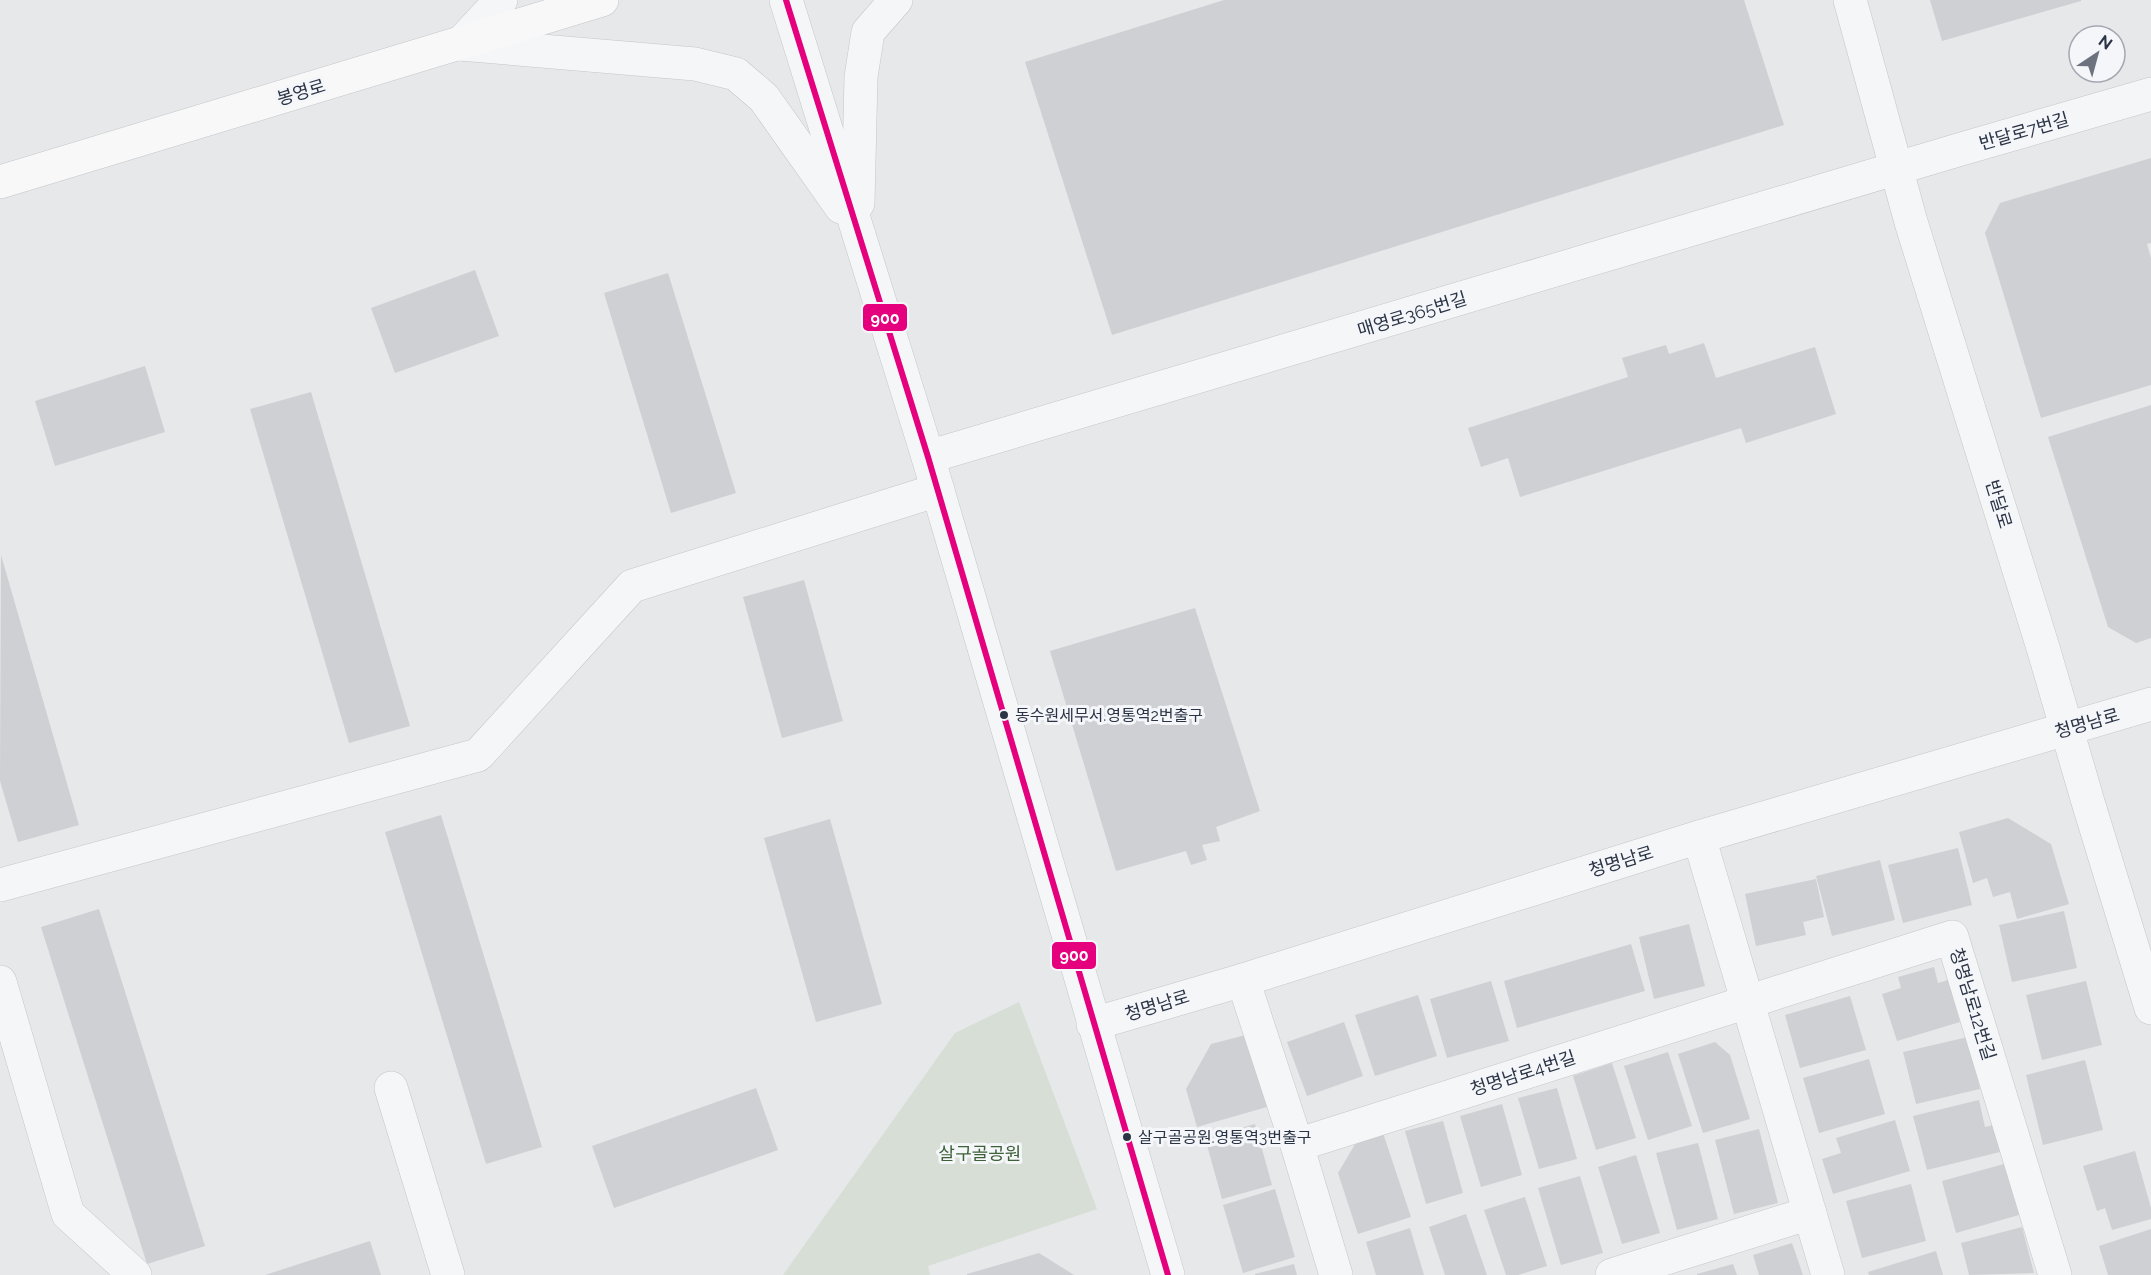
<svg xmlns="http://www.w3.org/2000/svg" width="2151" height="1275" viewBox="0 0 2151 1275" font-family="Raleway,'Noto Sans KR',sans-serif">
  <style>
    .green { fill: #d6ded6 }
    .building { fill: #ced0d3 }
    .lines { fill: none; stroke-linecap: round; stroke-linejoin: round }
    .minor-casing { stroke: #c4c6c8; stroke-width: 34 }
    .major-casing { stroke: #c2c5c8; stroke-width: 34 }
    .minor { stroke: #f5f6f7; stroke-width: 33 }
    .major { stroke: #f8f8f8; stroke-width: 33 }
    .bus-1-casing { stroke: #f4f6f9; stroke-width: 10 }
    .bus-1 { stroke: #e5007d; stroke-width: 6 }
    .bus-dot { fill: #2b3445; stroke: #f4f6f9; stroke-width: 2 }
    .labels { text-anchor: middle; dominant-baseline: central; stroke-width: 6; stroke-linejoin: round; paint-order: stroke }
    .bus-label { font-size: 16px; fill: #2b3445; stroke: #f4f6f9; text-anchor: start }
    .street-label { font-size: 18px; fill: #2b3445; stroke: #f4f6f9 }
    .park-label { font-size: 18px; fill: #3f6138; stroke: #f4f6f9 }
    .line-badge { stroke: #f4f6f9; stroke-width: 2 }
    .badge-label { font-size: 16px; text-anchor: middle; font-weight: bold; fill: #fff }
  </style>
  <rect width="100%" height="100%" fill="#e6e8ea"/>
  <path class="green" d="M1019 1002 1097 1209 928 1266 930 1275H783L955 1033Z"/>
  <g class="building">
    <path d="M1224 0H1744L1784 125 1112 335 1025 62Z"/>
    <path d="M1930 0H2081V1L1942 41Z"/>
    <path d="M2151 158V243L2147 244 2151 258V385L2041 418 1985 233 2000 203Z"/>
    <path d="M475 270 499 336 395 373 371 308Z"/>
    <path d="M668 273 736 493 671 513 604 293Z"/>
    <path d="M1704 343 1716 378 1815 347 1836 414 1746 443 1741 428 1520 497 1508 458 1481 467 1468 428 1628 377 1622 358 1666 345 1669 354Z"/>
    <path d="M145 366 165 432 55 466 35 401Z"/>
    <path d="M311 392 410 726 349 743 250 409Z"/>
    <path d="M2151 405V638L2136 643 2108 627 2048 437Z"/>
    <path d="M1 555 79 825 18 842 0 781Z"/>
    <path d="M804 580 843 721 782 738 743 597Z"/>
    <path d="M1195 608 1260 811 1216 827 1220 841 1202 845 1207 860 1191 865 1186 851 1116 871 1050 651Z"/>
    <path d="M441 815 542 1147 486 1164 385 832Z"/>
    <path d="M2008 818 2051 844 2069 904 2017 919 2010 892 1993 897 1987 878 1973 883 1959 832Z"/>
    <path d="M830 819 882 1004 816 1022 764 838Z"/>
    <path d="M1958 848 1972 905 1903 923 1888 865Z"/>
    <path d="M1880 860 1895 920 1832 936 1816 876Z"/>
    <path d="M1816 879 1824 917 1803 922 1806 935 1756 946 1745 894Z"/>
    <path d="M99 909 205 1246 147 1264 41 927Z"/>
    <path d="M2064 911 2077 968 2012 982 1999 925Z"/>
    <path d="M1689 924 1705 986 1654 999 1639 937Z"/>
    <path d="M1631 944 1645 991 1517 1028 1504 981Z"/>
    <path d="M1934 967 1938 983 1948 980 1960 1022 1897 1041 1882 994 1901 988 1898 977Z"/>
    <path d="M1491 981 1509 1041 1447 1058 1430 999Z"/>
    <path d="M2086 981 2102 1045 2042 1060 2026 995Z"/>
    <path d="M1418 995 1437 1056 1375 1076 1355 1015Z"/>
    <path d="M1850 996 1866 1050 1800 1068 1785 1015Z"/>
    <path d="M1344 1022 1363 1076 1307 1096 1287 1042Z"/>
    <path d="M1246 1035 1267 1107 1197 1127 1186 1089 1211 1044Z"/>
    <path d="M1968 1037 1980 1089 1916 1104 1903 1052Z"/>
    <path d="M1715 1042 1730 1055 1750 1119 1703 1133 1678 1054Z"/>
    <path d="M1668 1052 1692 1126 1648 1140 1624 1066Z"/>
    <path d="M1869 1059 1885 1114 1819 1133 1803 1078Z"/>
    <path d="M2085 1060 2103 1130 2043 1145 2026 1075Z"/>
    <path d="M1612 1063 1636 1138 1596 1150 1573 1076Z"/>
    <path d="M756 1088 778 1150 614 1208 592 1146Z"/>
    <path d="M1557 1088 1577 1159 1539 1169 1518 1098Z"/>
    <path d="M1979 1100 1985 1127 1993 1125 2000 1152 1927 1170 1913 1116Z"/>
    <path d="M1502 1104 1522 1175 1481 1187 1460 1116Z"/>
    <path d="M1895 1120 1910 1171 1833 1194 1822 1159 1841 1153 1836 1138Z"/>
    <path d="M1443 1121 1463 1193 1426 1204 1405 1131Z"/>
    <path d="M1255 1124 1272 1185 1222 1199 1205 1138Z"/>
    <path d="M1759 1129 1778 1203 1734 1214 1715 1140Z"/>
    <path d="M1383 1133 1411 1217 1358 1234 1338 1173 1357 1141Z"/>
    <path d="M1698 1143 1718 1219 1677 1230 1656 1153Z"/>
    <path d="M2135 1151 2151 1208V1219L2112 1230 2105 1208 2097 1211 2083 1166Z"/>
    <path d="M1636 1155 1660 1233 1622 1244 1598 1167Z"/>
    <path d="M2004 1164 2019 1215 1956 1233 1942 1181Z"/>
    <path d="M1580 1176 1603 1253 1561 1265 1538 1188Z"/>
    <path d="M1911 1184 1926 1241 1862 1258 1846 1201Z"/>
    <path d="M1275 1189 1295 1257 1243 1273 1223 1205Z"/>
    <path d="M1525 1197 1547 1266 1518 1275H1506L1484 1210Z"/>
    <path d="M1466 1214 1487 1275H1445L1429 1227Z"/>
    <path d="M2022 1227 2034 1273 1969 1275 1961 1243Z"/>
    <path d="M1410 1228 1424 1275H1376L1366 1242Z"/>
    <path d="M2151 1229V1275H2108L2099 1246Z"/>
    <path d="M370 1241 381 1275H265Z"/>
    <path d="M1792 1243 1803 1275H1759L1753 1255Z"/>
    <path d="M1936 1251 1943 1275H1869L1868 1272Z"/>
    <path d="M1039 1253 1074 1275H967V1274Z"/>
    <path d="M1294 1264 1297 1275H1255V1274Z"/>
    <path d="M1733 1264 1737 1275H1697V1274Z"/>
  </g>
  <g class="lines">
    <g class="minor-casing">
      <g id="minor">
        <path d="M786 0 928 457 1168 1275"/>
        <path d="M1850 0 1911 222 2044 651 2088 802 2151 1008"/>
        <path d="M460 44 695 64 736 74 764 98 841 207"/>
        <path d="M460 44 501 0"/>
        <path d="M858 203 861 77 868 32 896 0"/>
        <path d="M928 457 1958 150 2151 94"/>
        <path d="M1699 837 1828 1275"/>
        <path d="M0 885 478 755 632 586 938 490"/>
        <path d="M1243 980 1297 1145 1336 1275"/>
        <path d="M0 982 68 1214 135 1275"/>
        <path d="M1093 1024 1243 980 1699 837 2151 704"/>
        <path d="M391 1088 448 1275"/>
        <path d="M1297 1145 1952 937 2055 1275"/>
        <path d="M1612 1275 1810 1213"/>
      </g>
    </g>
    <g class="major-casing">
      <path id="major" d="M0 182 602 0"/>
    </g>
    <use href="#minor" class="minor"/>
    <use href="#major" class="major"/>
    <g class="bus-1-casing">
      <path id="bus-1" d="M786 0 928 457 1168 1275"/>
    </g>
    <use href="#bus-1" class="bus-1"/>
  </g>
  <g class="bus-dot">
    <circle cx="1004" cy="715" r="5"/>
    <circle cx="1127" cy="1137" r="5"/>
  </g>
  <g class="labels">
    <g class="bus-label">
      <text x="1015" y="715">동수원세무서.영통역2번출구</text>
      <text x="1138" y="1137">살구골공원.영통역3번출구</text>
    </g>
    <g class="street-label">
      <text transform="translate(301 92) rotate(-17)">봉영로</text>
      <text transform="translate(2024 131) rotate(-16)">반달로7번길</text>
      <text transform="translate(1412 314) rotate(-17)">매영로365번길</text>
      <text transform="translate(1999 504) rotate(73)">반달로</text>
      <text transform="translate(2087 723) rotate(-16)">청명남로</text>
      <text transform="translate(1621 861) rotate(-17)">청명남로</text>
      <text transform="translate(1973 1004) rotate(73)">청명남로12번길</text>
      <text transform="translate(1157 1005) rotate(-17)">청명남로</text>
      <text transform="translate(1523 1073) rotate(-18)">청명남로4번길</text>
    </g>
    <g class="park-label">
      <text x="980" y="1153">살구골공원</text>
    </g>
  </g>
  <g class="line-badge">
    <rect x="862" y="303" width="46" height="29" rx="6" fill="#e5007d"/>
    <rect x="1051" y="941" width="46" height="29" rx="6" fill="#e5007d"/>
  </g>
  <g class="badge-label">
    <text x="885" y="324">900</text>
    <text x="1074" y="961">900</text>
  </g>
  <g transform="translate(2097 54) rotate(36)"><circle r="28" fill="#f4f6f9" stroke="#a4a8b1" stroke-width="1.5"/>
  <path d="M0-4.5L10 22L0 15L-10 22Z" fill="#6c737f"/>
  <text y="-9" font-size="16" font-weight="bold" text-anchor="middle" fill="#2b3445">N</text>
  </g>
</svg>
